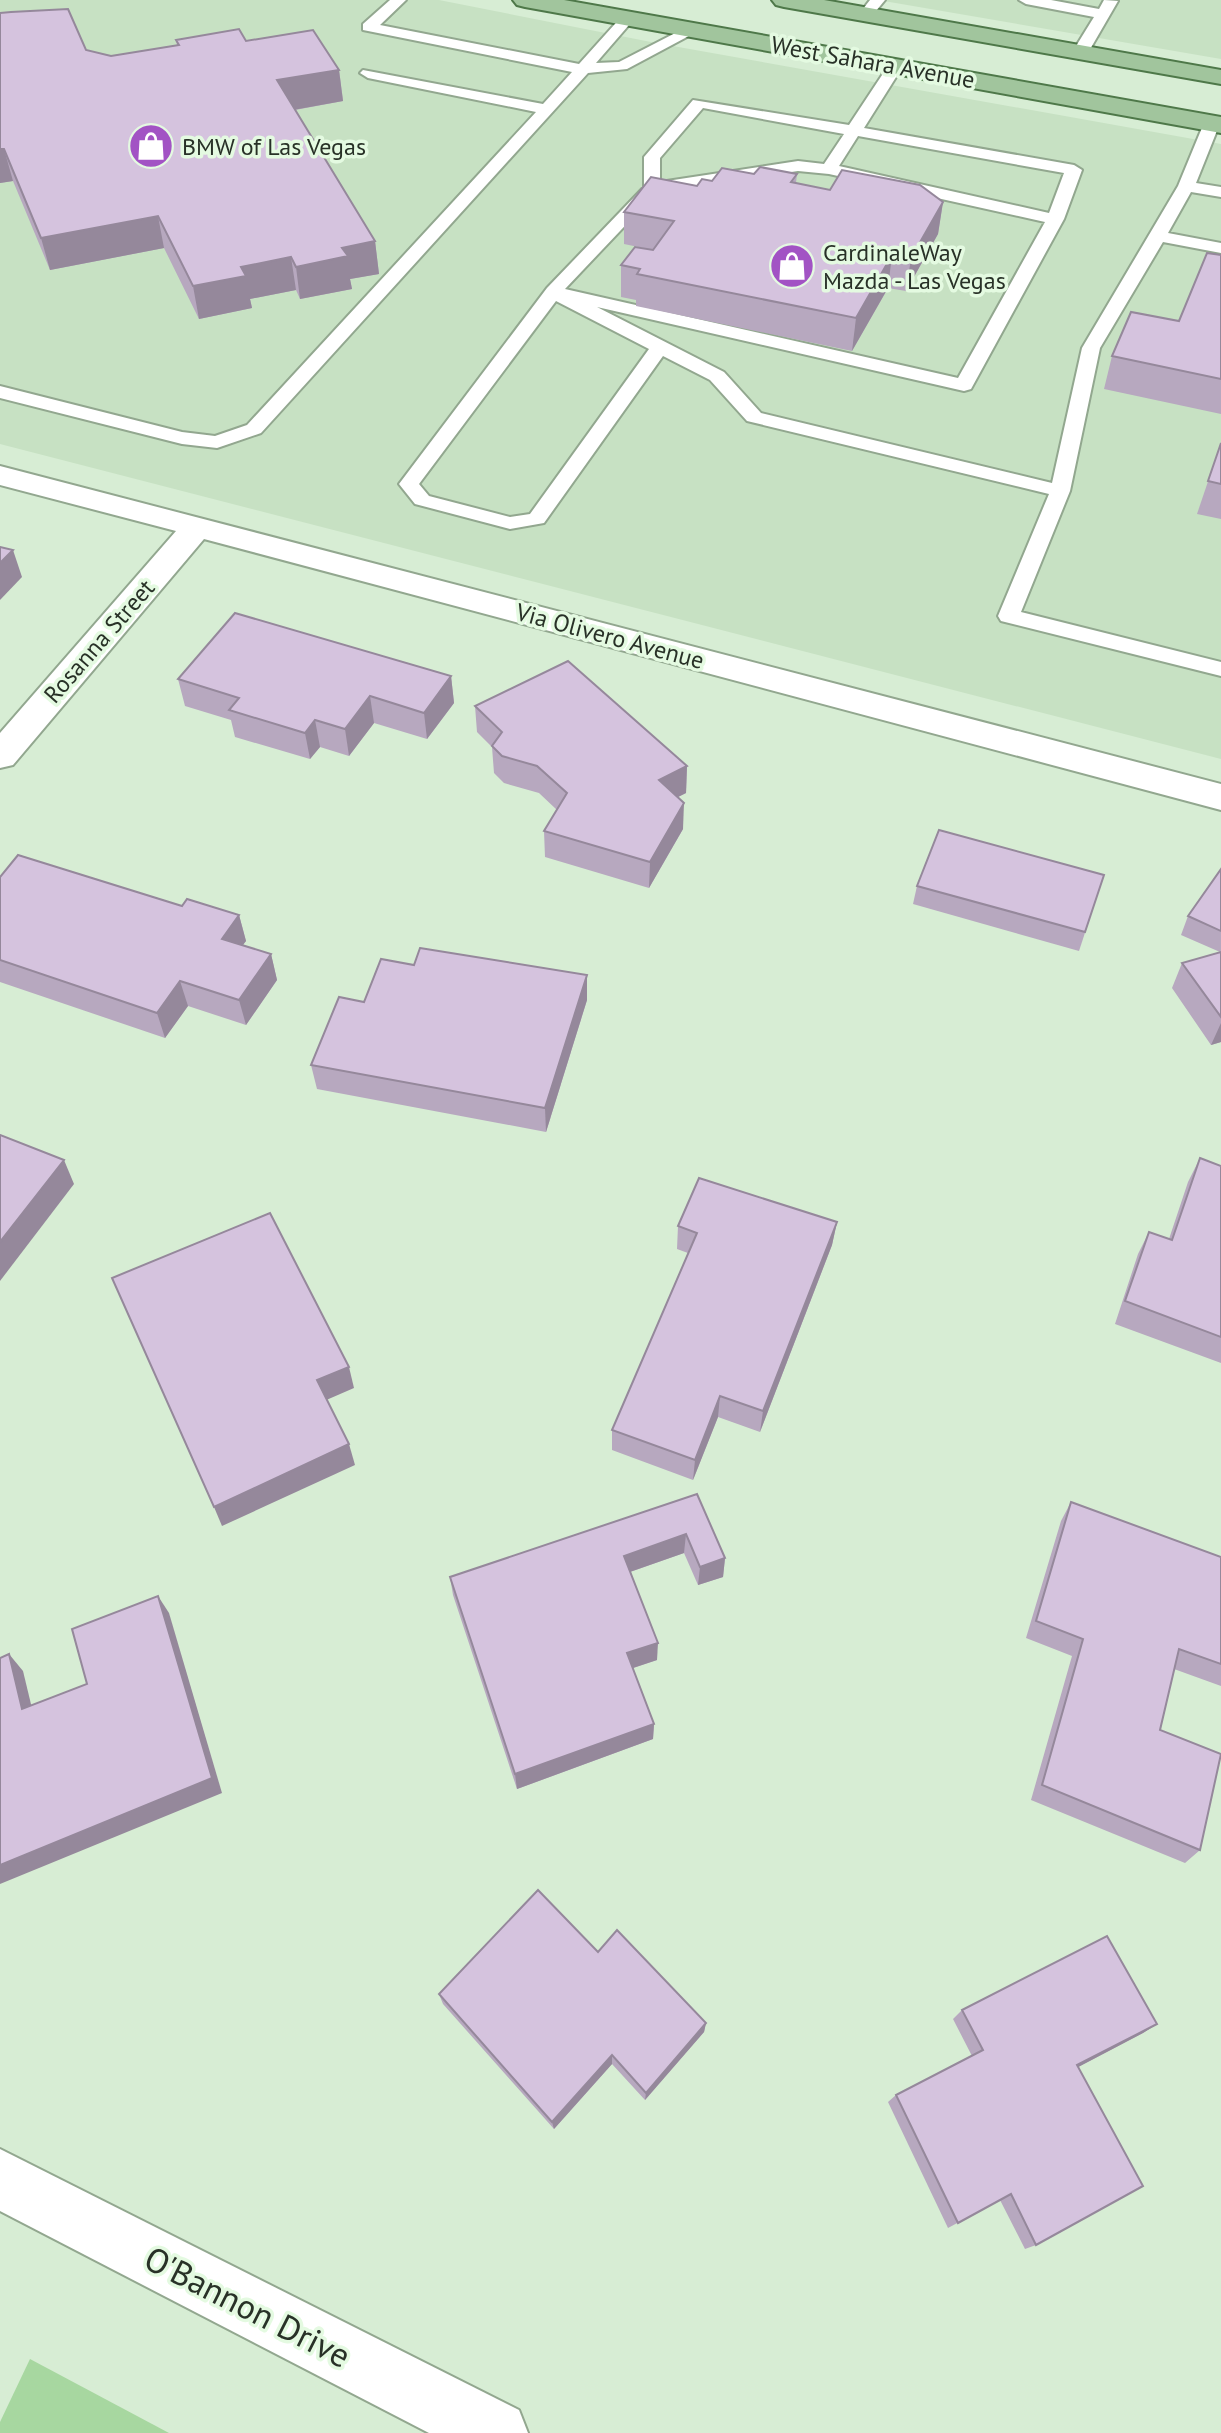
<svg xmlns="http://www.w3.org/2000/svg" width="1221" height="2433" viewBox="0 0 1221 2433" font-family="'PT Sans',sans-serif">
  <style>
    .built { fill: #c7e1c3 }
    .green { fill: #a7d7a0 }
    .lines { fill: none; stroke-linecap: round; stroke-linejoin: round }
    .service-casing { stroke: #92a78f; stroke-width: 4 }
    .minor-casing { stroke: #92a78f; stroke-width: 4 }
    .primary-casing { stroke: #4e7849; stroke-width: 4 }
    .service { fill: #fff; fill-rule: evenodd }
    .minor { fill: #fff; fill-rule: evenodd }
    .primary { fill: #a1c59d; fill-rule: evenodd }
    .wall { fill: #b7a8bf }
    .shaded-wall { fill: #95889b }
    .building { fill: #d5c3de; stroke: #95889b; stroke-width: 2 }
    .labels { text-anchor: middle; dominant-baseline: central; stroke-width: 7; stroke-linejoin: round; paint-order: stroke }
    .far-street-label { font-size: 24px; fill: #283127; stroke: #e4fae1 }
    .far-poi-label { font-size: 24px; fill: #283127; stroke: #e4fae1; text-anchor: start }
    .near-street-label { font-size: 34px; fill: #283127; stroke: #e4fae1 }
  </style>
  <rect width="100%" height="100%" fill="#d7edd4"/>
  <g class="built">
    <path d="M0 0H439L656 43 1221 144V759L0 444Z"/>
    <path d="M878 0H1221V59Z"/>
  </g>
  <path class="green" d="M30 2359 169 2433H0V2422Z"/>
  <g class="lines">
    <g class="service-casing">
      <g id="service">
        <path d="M390 0H406L380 25 579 64 623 15 628 14 635 18 596 63 619 62 687 27 692 25 700 30 627 69 588 73 261 433 217 448 182 444 0 398V386L182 432 215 436 247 425 536 112 368 78 360 73 363 70 543 104 572 72 363 30V24Z"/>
        <path d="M870 0H885L871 17H861L859 14Z"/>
        <path d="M1019 0H1051L1099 9 1104 0 1118 1 1089 51 1081 56 1073 51 1094 17 1026 4Z"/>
        <path d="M895 61 903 66 864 128 1074 165 1082 170 1064 219 971 389 964 391 597 307 724 372 761 413 1052 483 1082 348 1178 186 1204 123 1206 120H1218L1220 123 1196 183 1221 187V197L1191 192 1168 233 1221 243V253L1163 242 1100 348 1070 491 1021 612 1221 662V676L1001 621 998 616 1049 494 747 421 710 380 663 356 544 523 510 529 415 504 399 484 547 288 644 187V157L693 100 849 125 890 63ZM703 108 844 134 824 164 798 161 660 182V158ZM858 136 1064 173 1049 213 839 166ZM798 171 829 174 1045 222 958 378 565 289 657 192ZM556 301 649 349 530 514 510 517 429 496 419 484Z"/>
      </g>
    </g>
    <g class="minor-casing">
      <g id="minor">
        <path d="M0 466 1221 784V810L204 539 13 765 0 768V733L176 531 0 485Z"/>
        <path d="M0 2149 519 2410 528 2433H429L0 2211Z"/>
      </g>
    </g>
    <g class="primary-casing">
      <g id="primary">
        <path d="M513 0H564L1221 117V133L525 7 517 5Z"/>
        <path d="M772 0H824L1221 70V84L784 7 776 5Z"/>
      </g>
    </g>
    <use href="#service" class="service"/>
    <use href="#minor" class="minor"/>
    <use href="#primary" class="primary"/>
  </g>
  <g class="wall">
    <path d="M0 13 86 50 111 56 177 45 176 40 246 41 339 70 343 101 295 110 375 241 379 274 350 279 352 289 300 299 296 290 250 299 252 308 199 319 164 248 50 270 13 181 0 183Z"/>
    <path d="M754 174H797L796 183 830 190 943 202 938 234 906 291 888 288 852 351 636 306V300L621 297V265L653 250 624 244V212L712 181Z"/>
    <path d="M1221 255V414L1104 389 1112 356 1179 321Z"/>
    <path d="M1221 443V519L1197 514Z"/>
    <path d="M451 676 454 703 427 739 374 723 349 756 320 747 310 759 235 737 231 720 185 706 178 679Z"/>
    <path d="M475 706 687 766 686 793 678 797 683 829 649 888 545 857 544 831 557 810 539 793 504 783 494 773 492 747 477 732Z"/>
    <path d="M1221 869V1042L1211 1045 1172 988 1182 963 1220 952 1181 935 1188 916Z"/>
    <path d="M1104 875 1079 951 913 904 917 886Z"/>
    <path d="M0 877 239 915 246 941 242 945 271 954 277 980 246 1025 188 1006 165 1038 0 982Z"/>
    <path d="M587 1000 546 1132 317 1089 311 1065 364 1002Z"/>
    <path d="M1200 1158 1221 1166V1363L1115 1324 1138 1254 1149 1232 1169 1239 1188 1182Z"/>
    <path d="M837 1222 832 1245 760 1432 718 1417 693 1480 612 1450V1430L688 1253 677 1249 678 1226Z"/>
    <path d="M697 1494 725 1558 723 1577 698 1585 684 1553 630 1572 657 1660 633 1668 654 1724 653 1739 517 1789 453 1595 450 1577Z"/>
    <path d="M1071 1502 1221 1557V1686L1174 1669 1160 1730 1200 1850 1185 1863 1031 1800 1072 1656 1026 1638 1061 1521Z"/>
    <path d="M598 1952 706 2023 704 2032 645 2100 612 2064 554 2129 443 2004 439 1994Z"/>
    <path d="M962 2010 1157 2024 1143 2033 1078 2067 1036 2245 1025 2249 1000 2200 948 2228 888 2102 896 2095 972 2056 953 2019Z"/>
  </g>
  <g class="shaded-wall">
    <path d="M339 70 343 101 282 112 277 80Z"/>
    <path d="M0 149H4L13 181 0 183Z"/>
    <path d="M943 202 938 234 906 291 911 258Z"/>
    <path d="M158 216 164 248 50 270 41 238Z"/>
    <path d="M375 241 379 274 350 279 352 289 300 299 296 267 342 248Z"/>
    <path d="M892 255 888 288 852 351 856 318Z"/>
    <path d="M291 257 296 290 250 299 252 308 199 319 193 286 241 267Z"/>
    <path d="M13 550 22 577 0 600V563Z"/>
    <path d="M451 676 454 703 427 739 424 713Z"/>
    <path d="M370 696 374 723 349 756 345 729Z"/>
    <path d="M315 720 320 747 310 759 305 733Z"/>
    <path d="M687 766 686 793 658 807 659 780Z"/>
    <path d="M684 803 683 829 649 888 650 862Z"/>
    <path d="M239 915 246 941 229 964 222 939Z"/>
    <path d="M271 954 277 980 246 1025 239 1000Z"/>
    <path d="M587 975V1000L546 1132 545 1108Z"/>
    <path d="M180 981 188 1006 165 1038 157 1013Z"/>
    <path d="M1221 1023V1042L1211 1045Z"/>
    <path d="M64 1160 74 1184 0 1281V1242Z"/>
    <path d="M837 1222 832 1245 760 1432 763 1411Z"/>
    <path d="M349 1367 354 1388 324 1401 317 1380Z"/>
    <path d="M720 1396 718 1417 693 1480 695 1460Z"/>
    <path d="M349 1444 355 1465 222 1526 214 1507Z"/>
    <path d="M686 1534 684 1553 624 1574V1556Z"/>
    <path d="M725 1558 723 1577 698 1585 700 1567Z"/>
    <path d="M158 1596 169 1613 222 1793 0 1884V1865Z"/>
    <path d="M658 1643 657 1660 627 1670V1653Z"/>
    <path d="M9 1654 23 1671 36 1725 22 1709Z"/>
    <path d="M654 1724 653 1739 517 1789 515 1774Z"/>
    <path d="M706 2023 704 2032 645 2100 646 2093Z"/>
    <path d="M1157 2024 1143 2033 1065 2074 1077 2065Z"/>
    <path d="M612 2055V2064L554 2129 552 2122Z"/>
  </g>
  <g class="building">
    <path d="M68 9 86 50 111 56 179 45 176 40 239 29 246 41 313 30 339 70 277 80 375 241 342 248 348 256 296 267 291 257 241 267 246 276 193 286 158 216 41 238 4 149H0V13L11 12Z"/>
    <path d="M760 167 797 174 791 182 830 190 842 170 920 185 943 202 911 258 892 255 856 318 637 274 640 269 621 265 635 247 653 250 674 221 624 212 651 177 697 186 702 179 712 181 722 168 754 174Z"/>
    <path d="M1207 253 1221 255V379L1112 356 1131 312 1179 321Z"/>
    <path d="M1221 443V484L1208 481Z"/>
    <path d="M0 547 13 550 0 563Z"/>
    <path d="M235 613 451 676 424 713 370 696 345 729 315 720 305 733 229 710 239 698 178 679Z"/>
    <path d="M568 661 687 766 659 780 684 803 650 862 544 831 567 793 537 766 502 756 492 746 502 732 475 706Z"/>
    <path d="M939 830 1104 875 1085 932 917 886Z"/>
    <path d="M18 855 182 906 187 899 239 915 222 939 271 954 239 1000 180 981 157 1013 0 960V877Z"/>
    <path d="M1221 869V931L1188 916Z"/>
    <path d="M420 948 587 975 545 1108 311 1065 339 997 364 1002 381 959 414 965Z"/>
    <path d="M1221 952V1017L1182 963Z"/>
    <path d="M0 1135 64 1160 0 1242Z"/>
    <path d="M1200 1158 1221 1166V1337L1125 1301 1149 1232 1172 1240Z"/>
    <path d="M699 1178 837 1222 763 1411 720 1396 695 1460 612 1430 697 1233 678 1226Z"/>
    <path d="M270 1213 349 1367 317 1380 349 1444 214 1507 112 1278Z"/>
    <path d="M697 1494 725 1558 700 1567 686 1534 624 1556 658 1643 627 1653 654 1724 515 1774 450 1577Z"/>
    <path d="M1071 1502 1221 1557V1664L1179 1649 1160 1730 1221 1754 1200 1850 1042 1785 1083 1639 1036 1621Z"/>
    <path d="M158 1596 212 1778 0 1865V1658L9 1654 22 1709 87 1684 72 1629Z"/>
    <path d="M538 1890 598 1952 617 1930 706 2023 646 2093 612 2055 552 2122 439 1994Z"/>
    <path d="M1107 1936 1157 2024 1077 2065 1143 2186 1036 2245 1011 2194 958 2223 896 2095 983 2050 962 2010Z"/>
  </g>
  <defs>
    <g id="shop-disc" transform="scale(2.3)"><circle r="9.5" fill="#a253c4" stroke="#e4fae1"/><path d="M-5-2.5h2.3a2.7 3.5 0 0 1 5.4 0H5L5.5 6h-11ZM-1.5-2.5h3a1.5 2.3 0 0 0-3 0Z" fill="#fff"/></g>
  </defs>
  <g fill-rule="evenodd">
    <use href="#shop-disc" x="151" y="146"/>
    <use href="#shop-disc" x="792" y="266"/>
  </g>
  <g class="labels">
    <g class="far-street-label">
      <text transform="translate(873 62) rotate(10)">West Sahara Avenue</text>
      <text transform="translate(610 636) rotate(15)">Via Olivero Avenue</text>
      <text transform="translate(99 641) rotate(-49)">Rosanna Street</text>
    </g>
    <g class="far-poi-label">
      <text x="182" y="146">BMW of Las Vegas</text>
      <text x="823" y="252">CardinaleWay<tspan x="823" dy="28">Mazda - Las Vegas</tspan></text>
    </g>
    <g class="near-street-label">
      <text transform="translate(248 2306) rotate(27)">O'Bannon Drive</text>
    </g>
  </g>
</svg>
